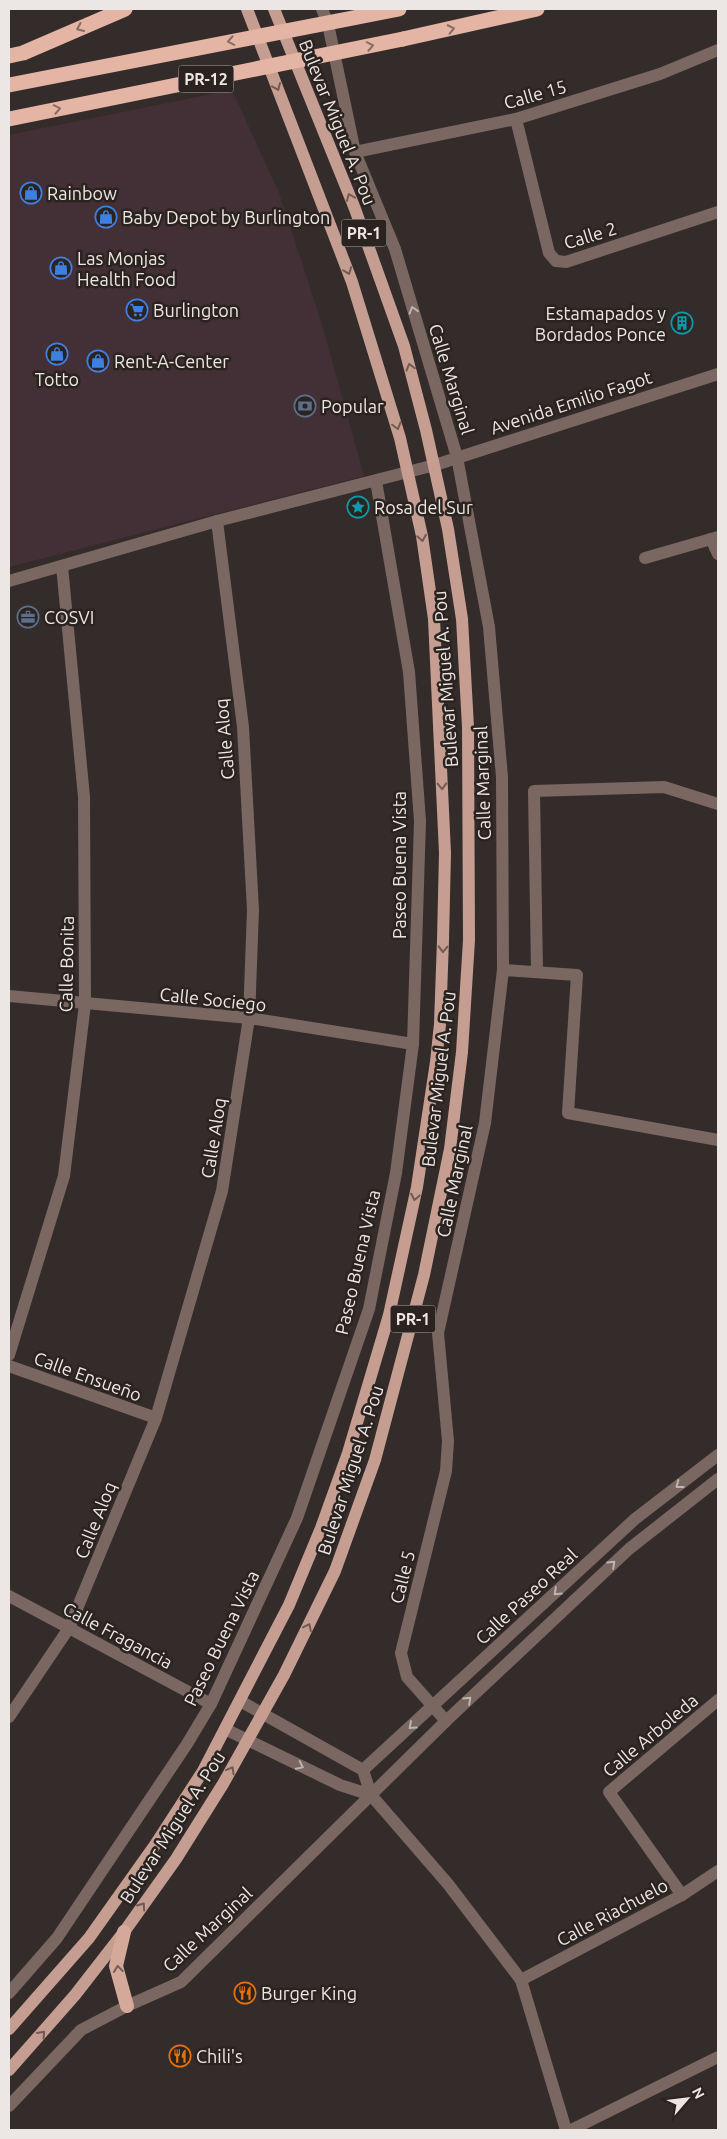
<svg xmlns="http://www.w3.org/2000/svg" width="727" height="2139" viewBox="0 0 727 2139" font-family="Ubuntu,sans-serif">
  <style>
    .commercial { fill: #433036 }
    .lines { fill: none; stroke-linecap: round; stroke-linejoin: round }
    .minor { stroke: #7a6761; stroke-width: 12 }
    .tertiary { stroke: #7a6761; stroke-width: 12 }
    .primary { stroke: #c69e91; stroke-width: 12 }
    .trunk { stroke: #d5a99a; stroke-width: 14 }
    .motorway { stroke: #e4b4a4; stroke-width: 15 }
    .motorway-bridge { stroke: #e4b4a4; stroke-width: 15 }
    .oneway { stroke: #876c62 }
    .oneway2 { stroke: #705a53 }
    .oneway3 { stroke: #beb4b0 }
    .oneway4 { stroke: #775f57 }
    .labels { text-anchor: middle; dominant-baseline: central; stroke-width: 5; stroke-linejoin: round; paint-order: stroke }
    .shield { fill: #2a2320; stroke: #b2acaa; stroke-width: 1 }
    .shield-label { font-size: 16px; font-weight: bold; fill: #ece7e5 }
    .street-label { font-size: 18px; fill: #ece7e5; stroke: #2a2320 }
    .poi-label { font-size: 18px; fill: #ece7e5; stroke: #2a2320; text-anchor: start }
  </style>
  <rect width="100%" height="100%" fill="#342c2a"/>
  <path class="commercial" d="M232 90 279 193 321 321 364 476 9 567V135Z"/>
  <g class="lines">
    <g class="minor">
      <path d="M322 9 328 24 355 152 395 249 457 457 489 627 502 777 503 970 485 1123 438 1333 448 1441 446 1471 401 1653 407 1677 446 1721"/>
      <path d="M516 119 549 253 556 261 566 262 718 212"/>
      <path d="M355 152 516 119 660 74 718 50"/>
      <path d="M435 465 718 374"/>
      <path d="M711 539 718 554"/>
      <path d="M645 558 718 537"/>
      <path d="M503 970 577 975 568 1113 718 1140"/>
      <path d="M537 971 534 791 664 787 718 804"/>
      <path d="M9 996 249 1018 413 1044"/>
      <path d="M9 1355 64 1176 85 1004 84 797 62 566"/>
      <path d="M9 1366 156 1418"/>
      <path d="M9 1596 211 1704"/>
      <path d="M240 1701 363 1770 371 1795 448 1884 521 1980 566 2130"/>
      <path d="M9 1717 69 1628 156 1418 222 1191 249 1018 253 910 243 727 217 521"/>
      <path d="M225 1729 340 1785 371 1795"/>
      <path d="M363 1770 635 1519 718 1455"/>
      <path d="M682 1895 609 1792 718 1700"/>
      <path d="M521 1980 682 1895 718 1871"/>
      <path d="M9 1993 57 1938 187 1744 211 1704 297 1518 369 1309 396 1173 413 1044 420 821 409 672 376 481"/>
      <path d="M9 2106 81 2030 127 2006 181 1982 446 1721 629 1549 718 1479"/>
      <path d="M571 2130 718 2057"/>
    </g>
    <path class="tertiary" d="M9 581 217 521 435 465"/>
    <g class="primary">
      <path d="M9 2029 89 1938 155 1845 203 1771 289 1605 321 1528 348 1453 389 1315 417 1187 436 1062 440 1024 443 940 445 853 434 619 422 536 400 438 352 282 247 9"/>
      <path d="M9 2070 75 1995 124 1932 176 1859 223 1784 284 1675 335 1571 375 1460 424 1275 450 1149 462 1052 469 940 468 727 462 619 448 529 426 430 404 346 355 209 274 9"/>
    </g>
    <path class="trunk" d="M124 1932 116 1966 127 2006"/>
    <g class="motorway">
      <path d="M403 39 537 9"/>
      <path d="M9 56 23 53 125 9"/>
    </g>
    <g class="motorway-bridge">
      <path d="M9 85 399 9"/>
      <path d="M9 119 403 39"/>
    </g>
  </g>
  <defs><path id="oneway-chevron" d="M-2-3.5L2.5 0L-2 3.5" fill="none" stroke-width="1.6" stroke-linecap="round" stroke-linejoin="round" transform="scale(1.25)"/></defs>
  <g class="oneway">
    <use href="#oneway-chevron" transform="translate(80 28) rotate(156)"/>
    <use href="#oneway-chevron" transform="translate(451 29) rotate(-12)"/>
    <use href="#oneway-chevron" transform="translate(231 41) rotate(169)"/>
    <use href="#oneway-chevron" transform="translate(370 46) rotate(-11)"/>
    <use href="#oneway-chevron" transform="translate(57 109) rotate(-11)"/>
  </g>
  <g class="oneway2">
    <use href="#oneway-chevron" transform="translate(277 87) rotate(67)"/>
    <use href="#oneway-chevron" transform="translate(350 197) rotate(-112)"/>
    <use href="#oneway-chevron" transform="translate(348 271) rotate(69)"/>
    <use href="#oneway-chevron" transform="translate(410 367) rotate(-106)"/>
    <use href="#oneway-chevron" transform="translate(397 426) rotate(74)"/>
    <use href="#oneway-chevron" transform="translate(422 538) rotate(80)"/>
    <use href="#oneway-chevron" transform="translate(442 786) rotate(88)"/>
    <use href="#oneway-chevron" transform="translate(443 949) rotate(92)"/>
    <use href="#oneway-chevron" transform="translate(415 1197) rotate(101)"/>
    <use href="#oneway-chevron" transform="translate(308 1627) rotate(-64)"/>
    <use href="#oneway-chevron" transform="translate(231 1770) rotate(-61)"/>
    <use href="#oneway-chevron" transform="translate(142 1906) rotate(-55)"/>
    <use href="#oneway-chevron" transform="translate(42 2034) rotate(-48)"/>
  </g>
  <g class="oneway3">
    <use href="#oneway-chevron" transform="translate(413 310) rotate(-107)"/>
    <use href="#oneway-chevron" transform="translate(679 1485) rotate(143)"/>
    <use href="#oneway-chevron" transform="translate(612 1564) rotate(-43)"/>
    <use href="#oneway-chevron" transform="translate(557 1592) rotate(137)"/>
    <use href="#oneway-chevron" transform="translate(468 1700) rotate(-43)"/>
    <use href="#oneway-chevron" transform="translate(412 1726) rotate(138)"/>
    <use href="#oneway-chevron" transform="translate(300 1766) rotate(26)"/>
  </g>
  <use class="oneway4" href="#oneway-chevron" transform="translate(118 1969) rotate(-96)"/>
  <defs>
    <g id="shop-ring" transform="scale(1.125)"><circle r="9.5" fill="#2a2320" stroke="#3f7fe0" stroke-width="1.5"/><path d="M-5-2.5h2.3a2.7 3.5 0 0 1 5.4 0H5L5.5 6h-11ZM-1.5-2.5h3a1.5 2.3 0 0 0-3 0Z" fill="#3f7fe0"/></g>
    <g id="supermarket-ring" transform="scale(1.125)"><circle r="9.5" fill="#2a2320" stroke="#3f7fe0" stroke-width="1.5"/><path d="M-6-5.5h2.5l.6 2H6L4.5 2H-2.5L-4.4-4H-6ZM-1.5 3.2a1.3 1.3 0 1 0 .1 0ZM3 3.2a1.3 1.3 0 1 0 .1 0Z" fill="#3f7fe0"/></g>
    <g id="building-ring" transform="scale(1.125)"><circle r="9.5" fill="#2a2320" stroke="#0f9aa8" stroke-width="1.5"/><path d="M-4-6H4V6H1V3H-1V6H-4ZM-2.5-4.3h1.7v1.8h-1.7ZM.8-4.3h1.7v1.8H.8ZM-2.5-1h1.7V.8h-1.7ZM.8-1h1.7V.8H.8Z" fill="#0f9aa8"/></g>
    <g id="bank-ring" transform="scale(1.125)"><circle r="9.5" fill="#2a2320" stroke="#5c6f8a" stroke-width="1.5"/><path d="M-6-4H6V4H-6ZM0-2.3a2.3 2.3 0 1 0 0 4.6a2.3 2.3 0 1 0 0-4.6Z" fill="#5c6f8a"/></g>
    <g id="sight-ring" transform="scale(1.125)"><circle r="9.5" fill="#2a2320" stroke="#0f9aa8" stroke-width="1.5"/><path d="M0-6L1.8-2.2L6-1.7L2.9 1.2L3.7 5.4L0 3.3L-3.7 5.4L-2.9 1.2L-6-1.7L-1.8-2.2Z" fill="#0f9aa8"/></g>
    <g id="office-ring" transform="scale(1.125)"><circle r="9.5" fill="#2a2320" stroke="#5c6f8a" stroke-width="1.5"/><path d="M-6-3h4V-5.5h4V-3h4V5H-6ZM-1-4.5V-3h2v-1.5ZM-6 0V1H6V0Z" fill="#5c6f8a"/></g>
    <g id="restaurant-ring" transform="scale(1.125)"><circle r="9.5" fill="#2a2320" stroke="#e8710a" stroke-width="1.5"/><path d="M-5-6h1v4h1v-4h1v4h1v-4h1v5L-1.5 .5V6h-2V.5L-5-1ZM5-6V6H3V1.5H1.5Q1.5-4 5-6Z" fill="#e8710a"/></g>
  </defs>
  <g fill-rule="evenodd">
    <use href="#shop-ring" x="31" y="193"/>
    <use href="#shop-ring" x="106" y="217"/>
    <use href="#shop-ring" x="61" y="268"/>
    <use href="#supermarket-ring" x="137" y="310"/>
    <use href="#building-ring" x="682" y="323"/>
    <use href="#shop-ring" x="57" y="354"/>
    <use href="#shop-ring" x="98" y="361"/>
    <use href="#bank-ring" x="305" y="406"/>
    <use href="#sight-ring" x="358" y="507"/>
    <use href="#office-ring" x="28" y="617"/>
    <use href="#restaurant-ring" x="245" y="1993"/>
    <use href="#restaurant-ring" x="180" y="2056"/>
  </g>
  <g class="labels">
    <g class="shield">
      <rect x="178.5" y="65.5" width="55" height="27" rx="4"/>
      <rect x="341.5" y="219.5" width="45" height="27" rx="4"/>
      <rect x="390.5" y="1305.5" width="45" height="27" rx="4"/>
    </g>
    <g class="shield-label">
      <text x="206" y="79">PR-12</text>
      <text x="364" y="233">PR-1</text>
      <text x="413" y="1319">PR-1</text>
    </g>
    <g class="street-label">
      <text transform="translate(535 94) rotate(-16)">Calle 15</text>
      <text transform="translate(338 122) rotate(68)">Bulevar Miguel A. Pou</text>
      <text transform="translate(590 235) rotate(-17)">Calle 2</text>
      <text transform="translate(452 379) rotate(73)">Calle Marginal</text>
      <text transform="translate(571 402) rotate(-18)">Avenida Emilio Fagot</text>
      <text transform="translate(445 679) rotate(-94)">Bulevar Miguel A. Pou</text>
      <text transform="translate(224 739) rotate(-95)">Calle Aloq</text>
      <text transform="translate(482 783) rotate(-92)">Calle Marginal</text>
      <text transform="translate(399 865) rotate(-90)">Paseo Buena Vista</text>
      <text transform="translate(66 964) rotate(-89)">Calle Bonita</text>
      <text transform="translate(213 999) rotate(6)">Calle Sociego</text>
      <text transform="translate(438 1079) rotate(-83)">Bulevar Miguel A. Pou</text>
      <text transform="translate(213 1138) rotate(-81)">Calle Aloq</text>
      <text transform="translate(454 1181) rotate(-78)">Calle Marginal</text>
      <text transform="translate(357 1262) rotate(-77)">Paseo Buena Vista</text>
      <text transform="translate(88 1376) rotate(20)">Calle Ensueño</text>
      <text transform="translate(350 1470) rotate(-72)">Bulevar Miguel A. Pou</text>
      <text transform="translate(95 1520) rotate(-68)">Calle Aloq</text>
      <text transform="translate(402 1577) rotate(-76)">Calle 5</text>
      <text transform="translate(526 1596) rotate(-43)">Calle Paseo Real</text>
      <text transform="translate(118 1635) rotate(28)">Calle Fragancia</text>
      <text transform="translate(221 1638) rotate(-64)">Paseo Buena Vista</text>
      <text transform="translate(650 1735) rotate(-40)">Calle Arboleda</text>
      <text transform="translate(172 1827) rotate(-57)">Bulevar Miguel A. Pou</text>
      <text transform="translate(612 1912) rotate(-28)">Calle Riachuelo</text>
      <text transform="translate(207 1929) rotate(-43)">Calle Marginal</text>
    </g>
    <g class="poi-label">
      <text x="47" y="193">Rainbow</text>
      <text x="122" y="217">Baby Depot by Burlington</text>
      <text x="77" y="258">Las Monjas<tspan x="77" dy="21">Health Food</tspan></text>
      <text x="153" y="310">Burlington</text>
      <text x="666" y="313" text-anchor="end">Estamapados y<tspan x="666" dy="21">Bordados Ponce</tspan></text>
      <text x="114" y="361">Rent-A-Center</text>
      <text x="57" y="379" text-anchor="middle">Totto</text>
      <text x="321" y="406">Popular</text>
      <text x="374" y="507">Rosa del Sur</text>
      <text x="44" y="617">COSVI</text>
      <text x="261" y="1993">Burger King</text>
      <text x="196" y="2056">Chili's</text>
    </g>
  </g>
  <rect width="727" height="2139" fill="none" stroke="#ece7e5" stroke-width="20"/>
  <g transform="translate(687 2099) rotate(62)" stroke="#2a2320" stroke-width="4" paint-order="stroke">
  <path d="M0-4L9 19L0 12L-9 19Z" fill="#ece7e5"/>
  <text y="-8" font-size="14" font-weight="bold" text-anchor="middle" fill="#ece7e5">N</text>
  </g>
</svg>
